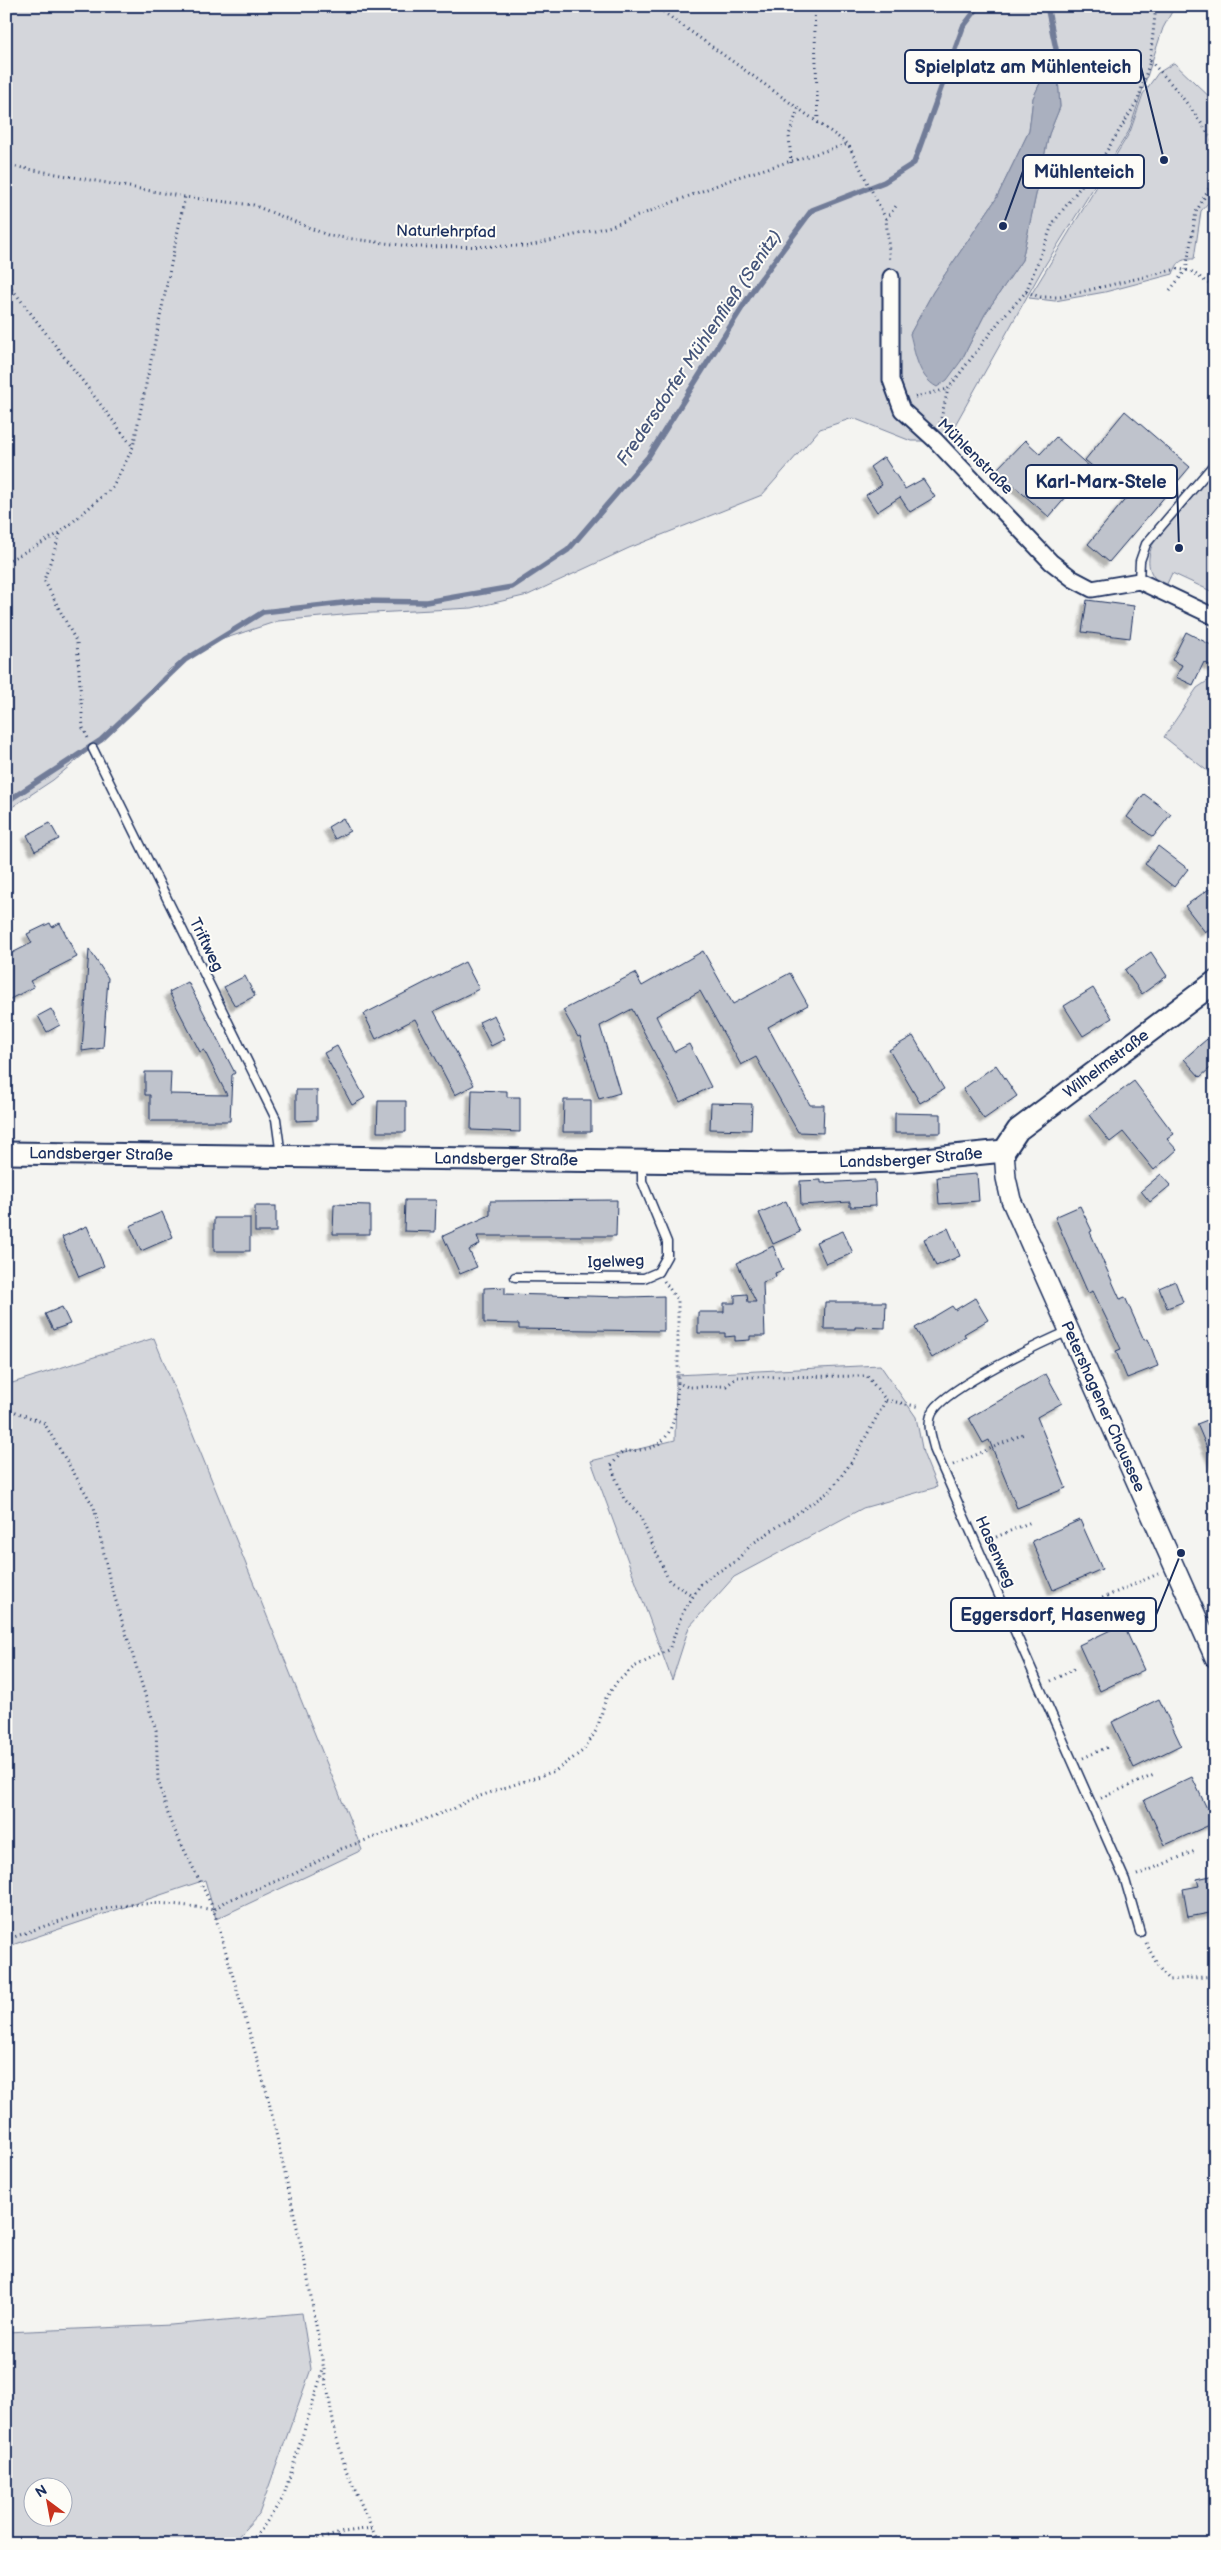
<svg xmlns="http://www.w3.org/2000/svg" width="1221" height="2550" viewBox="0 0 1221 2550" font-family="'Balsamiq Sans',sans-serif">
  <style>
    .green { fill: #d4d6db; stroke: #78829c; fill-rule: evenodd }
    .water { fill: #aab0bf; stroke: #717c98 }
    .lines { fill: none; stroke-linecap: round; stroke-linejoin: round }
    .stream { stroke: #717c98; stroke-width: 5.5 }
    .building { fill: #bfc3cc; stroke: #1b2f5e; filter: url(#shadow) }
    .service-casing { stroke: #1b2f5e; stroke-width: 11 }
    .minor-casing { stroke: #1b2f5e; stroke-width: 19 }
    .tertiary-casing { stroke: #1b2f5e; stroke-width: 22 }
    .secondary-casing { stroke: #1b2f5e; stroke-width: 25 }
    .path { stroke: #1b2f5e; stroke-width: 3; stroke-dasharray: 1 4; stroke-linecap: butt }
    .service { stroke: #fdfcf7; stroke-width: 8 }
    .minor { stroke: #fdfcf7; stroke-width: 15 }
    .tertiary { stroke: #fdfcf7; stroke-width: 19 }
    .secondary { stroke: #fdfcf7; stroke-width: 21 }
    .labels { text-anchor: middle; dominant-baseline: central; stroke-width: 4; stroke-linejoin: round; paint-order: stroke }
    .street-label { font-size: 16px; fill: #1b2f5e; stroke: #fdfcf7 }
    .water-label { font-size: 18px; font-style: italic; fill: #46567b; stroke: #fdfcf7 }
    .leader { fill: none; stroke: #1b2f5e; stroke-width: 2 }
    .callout-dot { fill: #1b2f5e; stroke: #fdfcf7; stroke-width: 2 }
    .callout { fill: #fdfcf7; stroke: #1b2f5e; stroke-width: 2 }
    .callout-label { font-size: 18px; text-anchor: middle; font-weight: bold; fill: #1b2f5e }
  </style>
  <defs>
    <filter id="shadow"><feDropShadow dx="-4.5" dy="4.5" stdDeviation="1" flood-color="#0004"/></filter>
  </defs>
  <rect width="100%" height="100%" fill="#f4f4f1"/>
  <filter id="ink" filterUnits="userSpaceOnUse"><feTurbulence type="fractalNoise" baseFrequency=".02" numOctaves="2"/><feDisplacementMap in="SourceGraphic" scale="10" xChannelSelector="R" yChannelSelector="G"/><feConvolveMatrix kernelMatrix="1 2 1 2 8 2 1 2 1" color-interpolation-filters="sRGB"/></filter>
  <g filter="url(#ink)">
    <g class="green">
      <path d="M6 6H1175L1163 28 1129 131 1042 270 946 441H911L853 418 820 429 762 495 629 548 528 595 472 608 353 614 278 621 214 642 170 669 113 730 53 780 6 811ZM1056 50 1060 107 1049 134 1022 260 985 314 961 361 910 334 933 292 996 199 1029 131 1033 98Z"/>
      <path d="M1174 63 1215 102V195L1201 211 1194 259C1181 259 1178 261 1173 274L1105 292 1055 301 1029 298 1130 132 1143 94 1158 73Z"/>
      <path d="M1215 470V593L1172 573 1166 586C1147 578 1145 559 1154 542Z"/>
      <path d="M1215 676V777L1164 737 1197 688Z"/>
      <path d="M154 1338 362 1850 216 1919 205 1880 6 1947V1385Z"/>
      <path d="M880 1365 916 1417 923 1453 937 1487 863 1508 734 1577 689 1627 672 1680 591 1461 675 1440 676 1375Z"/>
      <path d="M302 2313 311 2369 259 2514 231 2544H6V2332L171 2325ZM32 2488H62V2518H32Z"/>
    </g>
    <path class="water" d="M1056 49 1060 107 1049 134 1022 260 985 314 961 361 947 380 937 387C918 377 915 353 910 334L933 292 996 199 1029 131 1033 98Z"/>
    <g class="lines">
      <g class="stream">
        <path d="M1047 6 1056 49"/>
        <path d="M6 802 101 740 185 660 263 612 360 601 426 602 512 587 568 550 648 457 755 287 812 210 884 182 914 163 963 27 979 6"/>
      </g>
    </g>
    <g class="building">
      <path d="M1125 411 1190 467 1109 562 1088 544 1128 496 1085 460Z"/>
      <path d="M1056 437 1091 468 1049 517 996 470 1025 440 1040 454Z"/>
      <path d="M884 457 905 489 923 479 935 497 910 512 900 497 877 512 866 495 882 485 870 467Z"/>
      <path d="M1087 600 1134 606 1130 638 1082 632Z"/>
      <path d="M1186 632 1215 647V668L1204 662 1193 685 1176 677 1182 665 1172 660Z"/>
      <path d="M1144 794 1171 814 1153 837 1127 817Z"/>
      <path d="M343 818 350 831 335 839 328 827Z"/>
      <path d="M50 823 59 839 35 851 27 835Z"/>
      <path d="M1158 846 1188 869 1174 887 1145 864Z"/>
      <path d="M1209 889 1215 897V925L1205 932 1185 906Z"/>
      <path d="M50 923 52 927 60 923 77 957 30 981 34 987 6 1001V956L32 943 27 934Z"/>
      <path d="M89 949 108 978 103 1048 82 1051Z"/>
      <path d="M703 951 733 1004 790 973 808 1005 768 1027 810 1105H824L823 1133 798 1132 756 1057 741 1065 700 991 656 1016 674 1052 689 1044 711 1087 680 1102 632 1009 600 1026 620 1093 599 1099 580 1036 578 1037 563 1010 635 973 642 986Z"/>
      <path d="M1151 952 1167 976 1142 994 1125 970Z"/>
      <path d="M465 962 479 989 434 1011 474 1085 455 1095 415 1019 376 1039 364 1014Z"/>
      <path d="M245 976 255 996 235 1006 224 987Z"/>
      <path d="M188 982 235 1073 232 1075 230 1121H150V1095H145V1072H171L170 1094 227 1095 204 1050 200 1052 169 992Z"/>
      <path d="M1093 988 1112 1018 1083 1036 1064 1006Z"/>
      <path d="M51 1009 60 1025 47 1032 38 1016Z"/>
      <path d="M494 1015 505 1039 491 1046 479 1022Z"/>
      <path d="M913 1036 944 1089 920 1103 889 1050Z"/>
      <path d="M1207 1039 1215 1048V1064L1200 1077 1184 1059Z"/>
      <path d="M337 1046 365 1098 352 1105 324 1053Z"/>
      <path d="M996 1065 1017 1096 984 1119 963 1089Z"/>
      <path d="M1134 1081 1174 1134 1167 1139 1177 1150 1154 1170 1123 1132 1110 1142 1089 1115Z"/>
      <path d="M296 1090H317V1120L296 1121Z"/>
      <path d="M472 1090 507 1091V1097H520V1132L471 1130Z"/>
      <path d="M564 1100H591V1132H563Z"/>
      <path d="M378 1101H406V1132H377Z"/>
      <path d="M711 1103 752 1104 751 1130 710 1129Z"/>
      <path d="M895 1113 941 1114V1133H895Z"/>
      <path d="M977 1174 979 1201 939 1204 937 1177Z"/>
      <path d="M1161 1174 1171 1185 1150 1202 1141 1191Z"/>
      <path d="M821 1180V1183L875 1180 876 1206 850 1207V1202L801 1205 800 1181Z"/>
      <path d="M405 1200H436L435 1232 404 1231Z"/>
      <path d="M617 1200 616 1236H477L480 1244 469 1250 477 1267 460 1274 443 1236 490 1215V1201Z"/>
      <path d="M786 1201 800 1232 773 1244 759 1213Z"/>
      <path d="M334 1204 370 1205V1234H333Z"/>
      <rect x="255" y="1206" width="21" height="26"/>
      <path d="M1080 1206 1092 1231 1090 1232 1120 1299 1125 1297 1144 1340 1148 1339 1158 1366 1127 1378 1116 1351 1121 1349 1093 1291 1088 1293 1055 1217Z"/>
      <path d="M162 1212 173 1237 141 1251 130 1226Z"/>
      <rect x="214" y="1218" width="36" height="33"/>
      <path d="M87 1226 104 1266 79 1277 62 1237Z"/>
      <path d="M948 1228 960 1256 936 1266 924 1239Z"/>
      <path d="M843 1231 853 1253 826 1264 816 1242Z"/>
      <path d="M773 1246 783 1270 775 1273 776 1277 763 1282 765 1336H750V1340L735 1341V1336L725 1337V1333H698V1312H724V1303H735V1295L747 1294 748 1302H756L737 1263Z"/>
      <path d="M1175 1281 1183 1302 1167 1308 1159 1288Z"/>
      <path d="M505 1287V1294L627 1297 664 1296V1331L519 1329V1324L484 1323V1288Z"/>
      <path d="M975 1298 988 1320 964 1334 966 1337 932 1358 915 1328 952 1306 955 1310Z"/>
      <path d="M825 1302H886L885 1328 855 1327V1329H824Z"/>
      <path d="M62 1307 70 1324 53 1330 45 1314Z"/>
      <path d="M1046 1374 1062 1403 1037 1417 1066 1488 1017 1508 989 1440 983 1443 969 1418Z"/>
      <path d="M1215 1417V1466L1197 1424Z"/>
      <path d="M1080 1520 1102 1569 1053 1590 1032 1541Z"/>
      <path d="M1123 1624 1144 1670 1100 1691 1079 1645Z"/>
      <path d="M1159 1699 1181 1745 1134 1768 1112 1722Z"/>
      <path d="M1192 1777 1214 1823 1165 1845 1144 1800Z"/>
      <path d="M1215 1875V1912L1188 1917 1183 1889 1199 1886 1197 1879Z"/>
    </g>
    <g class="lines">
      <g class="service-casing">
        <g id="service">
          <path d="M1139 581 1140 561 1146 544 1215 463"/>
          <path d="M93 749 276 1119 281 1156"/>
          <path d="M515 1277 644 1278 658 1272 667 1256V1242L642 1181V1163"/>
          <path d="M1069 1331C1041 1343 949 1387 934 1410 925 1422 932 1438 935 1451L1125 1880 1140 1932"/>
        </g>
      </g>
      <g class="minor-casing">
        <path id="minor" d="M891 277V380L902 410 935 440 1051 562 1073 579 1092 589 1139 581 1215 617"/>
      </g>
      <g class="tertiary-casing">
        <g id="tertiary">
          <path id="s1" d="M1004 1151 1006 1178 1011 1200 1215 1658"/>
        </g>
      </g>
      <g class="secondary-casing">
        <g id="secondary">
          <path id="s2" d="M6 1153 783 1163 903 1161 1004 1151 1018 1130 1215 982"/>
        </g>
      </g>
      <g class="path">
        <path d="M655 6 848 144 886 219 890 262"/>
        <path d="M814 6 818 121"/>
        <path d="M1150 61C1175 86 1196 114 1215 144"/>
        <path d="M791 163 789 135 798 109"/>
        <path d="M6 165 185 197 253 205 330 236 416 247 529 246 612 226 738 177 848 144"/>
        <path d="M886 219 896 206"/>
        <path d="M6 281 133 447"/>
        <path d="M1170 290 1186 270 1196 212 1215 178"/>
        <path d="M1026 292 1041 297H1060L1177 269 1191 271 1215 288"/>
        <path d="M915 397 948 389"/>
        <path d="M940 423 948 389 1001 319 1026 292 1053 223 1103 157 1138 100 1150 61 1156 6"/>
        <path d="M60 534 44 580 77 643 83 728 88 738"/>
        <path d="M6 562 60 533 113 487 133 447 185 197"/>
        <path d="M664 1281 678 1301V1383L688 1387 726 1386 738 1377 867 1376 886 1400 920 1407"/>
        <path d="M678 1383C676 1403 677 1437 653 1447 644 1450 632 1451 622 1452L611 1466 624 1499 639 1514 669 1581 692 1595"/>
        <path d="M6 1408 44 1423 94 1507 110 1582 156 1730 158 1780 170 1821 213 1908 267 2093 305 2263 335 2432 346 2470 379 2544"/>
        <path d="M953 1465 1026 1433"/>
        <path d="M987 1541 1031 1522"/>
        <path d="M1029 1630 1158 1574"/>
        <path d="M1051 1681 1074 1669"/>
        <path d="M1083 1758 1108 1747"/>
        <path d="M1101 1798 1154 1775"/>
        <path d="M1137 1875 1195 1851"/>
        <path d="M6 1940C50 1924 94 1907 141 1904 165 1902 190 1906 214 1910L224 1902 294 1874 341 1849 453 1809 471 1799 555 1771 584 1750 597 1729 606 1698 617 1682 634 1667 669 1650 682 1614 700 1585 712 1575 734 1563 752 1544 830 1491 853 1460 886 1400"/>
        <path d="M1146 1943 1159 1968 1170 1980 1215 1976"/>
        <path d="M247 2544 261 2530 283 2498 323 2370"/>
        <path d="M303 2544 344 2532 372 2528"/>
      </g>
      <use href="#service" class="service"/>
      <use href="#minor" class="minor"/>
      <use href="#tertiary" class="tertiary"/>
      <use href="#secondary" class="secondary"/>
    </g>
  </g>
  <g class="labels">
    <g class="street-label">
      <text transform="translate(446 232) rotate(1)">Naturlehrpfad</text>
      <text transform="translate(975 457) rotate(45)">Mühlenstraße</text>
      <text transform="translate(206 945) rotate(64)">Triftweg</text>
      <text stroke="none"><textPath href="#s2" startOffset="1134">Wilhelmstraße</textPath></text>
      <text stroke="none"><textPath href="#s2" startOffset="95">Landsberger Straße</textPath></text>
      <text stroke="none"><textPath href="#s2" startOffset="905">Landsberger Straße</textPath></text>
      <text stroke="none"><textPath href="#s2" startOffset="500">Landsberger Straße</textPath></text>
      <text transform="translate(616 1262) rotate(-2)">Igelweg</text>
      <text stroke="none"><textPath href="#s1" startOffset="276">Petershagener Chaussee</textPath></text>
      <text transform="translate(995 1552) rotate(66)">Hasenweg</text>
    </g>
    <g class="water-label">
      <text transform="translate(699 348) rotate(-56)">Fredersdorfer Mühlenfließ (Senitz)</text>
    </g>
  </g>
  <path class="leader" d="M1164 160L1141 67M1003 226L1023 171M1179 548L1177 482M1181 1553L1156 1615"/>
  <g class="callout-dot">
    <circle cx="1164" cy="160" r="5"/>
    <circle cx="1003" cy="226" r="5"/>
    <circle cx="1179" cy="548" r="5"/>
    <circle cx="1181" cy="1553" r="5"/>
  </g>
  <g class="callout">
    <rect x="905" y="50" width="236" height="33" rx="5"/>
    <rect x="1023" y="155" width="121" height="33" rx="5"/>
    <rect x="1026" y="465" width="151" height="33" rx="5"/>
    <rect x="951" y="1598" width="205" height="33" rx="5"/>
  </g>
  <g class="callout-label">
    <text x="1023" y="73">Spielplatz am Mühlenteich</text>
    <text x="1084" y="178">Mühlenteich</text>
    <text x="1101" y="488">Karl-Marx-Stele</text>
    <text x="1053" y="1621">Eggersdorf, Hasenweg</text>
  </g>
  <rect width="1221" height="2550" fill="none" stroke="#fdfcf7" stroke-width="25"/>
  <rect x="12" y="12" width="1196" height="2525" fill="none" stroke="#1b2f5e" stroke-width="2" filter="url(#ink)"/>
  <g transform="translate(48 2502) rotate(328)"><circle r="24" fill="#fdfcf7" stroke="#a3aaba"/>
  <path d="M0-4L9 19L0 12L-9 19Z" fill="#c8321e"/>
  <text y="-8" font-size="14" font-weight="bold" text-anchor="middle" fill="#1b2f5e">N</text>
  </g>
</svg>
